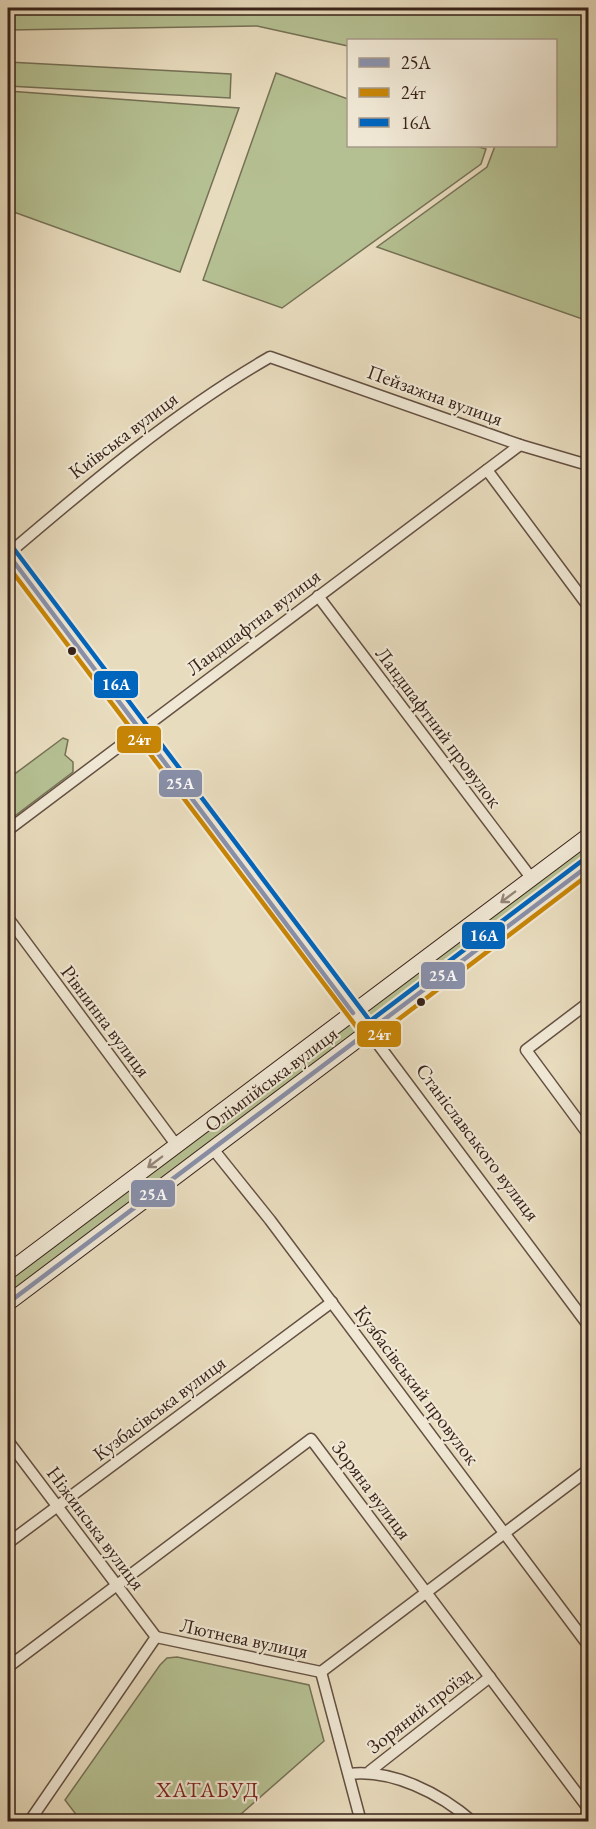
<svg xmlns="http://www.w3.org/2000/svg" width="596" height="1829" viewBox="0 0 596 1829" font-family="'EB Garamond',serif">
  <style>
    .green { fill: #b5c092; stroke: #767156; stroke-width: 1.5 }
    .lines { fill: none; stroke-linecap: round; stroke-linejoin: round }
    .street-casing { stroke: #645042; stroke-width: 13 }
    .secondary-casing { stroke: #382219; stroke-width: 17 }
    .street { stroke: #f0e8d5; stroke-width: 10 }
    .secondary { stroke: #f0e8d5; stroke-width: 15 }
    .bus-1-casing { stroke: #f0e8d5; stroke-width: 9 }
    .bus-2-casing { stroke: #f0e8d5; stroke-width: 9 }
    .bus-3-casing { stroke: #f0e8d5; stroke-width: 9 }
    .bus-1 { stroke: #8890aa; stroke-width: 4.5 }
    .bus-2 { stroke: #c78506; stroke-width: 4.5 }
    .bus-3 { stroke: #0065bd; stroke-width: 4.5 }
    .oneway { stroke: #948577 }
    .bus-dot { fill: #382219; stroke: #f0e8d5; stroke-width: 2 }
    .labels { text-anchor: middle; dominant-baseline: central; stroke-width: 4.5; stroke-linejoin: round; paint-order: stroke }
    .street-label { font-size: 20px; fill: #382219; stroke: #f0e8d5 }
    .neighbourhood-label { font-size: 21px; letter-spacing: 1.5px; fill: #7a1f14; stroke: #f0e8d5 }
    .line-badge { stroke: #f0e8d5; stroke-width: 2 }
    .badge-label { font-size: 16px; text-anchor: middle; font-weight: bold; fill: #fff }
  </style>
  <rect width="100%" height="100%" fill="#e8dcbe"/>
  <filter id="stains"><feTurbulence type="fractalNoise" baseFrequency=".00333" numOctaves="4"/><feColorMatrix values="0 0 0 0 .2 0 0 0 0 .09 0 0 0 0 .02 0 0 0 .5 -.17"/></filter>
  <radialGradient id="worn" r=".72"><stop offset=".6" stop-color="#630" stop-opacity="0"/><stop offset="1" stop-color="#630" stop-opacity=".3"/></radialGradient>
  <g class="green">
    <path d="M8 8H588V321L377 247 487 167 495 146H556V40H348V46L257 26 8 30Z"/>
    <path d="M8 62 231 74 230 98 8 86Z"/>
    <path d="M276 73 348 99V146H476L486 149 481 164 282 308 203 280Z"/>
    <path d="M8 91 239 108 180 272 8 210Z"/>
    <path d="M63 738 68 740 65 755 73 762V772L8 821V779Z"/>
    <path d="M588 836V868L8 1303V1272Z"/>
    <path d="M177 1657 309 1685 324 1741 233 1821H81L65 1800 160 1665 167 1658Z"/>
  </g>
  <g class="lines">
    <g class="street-casing">
      <g id="street">
        <path d="M487 470 588 606"/>
        <path d="M8 554C90 484 176 411 270 357L520 445 588 465"/>
        <path d="M318 596 532 879"/>
        <path d="M8 830 520 445"/>
        <path d="M8 918 177 1146"/>
        <path d="M588 1003 526 1050 588 1134"/>
        <path d="M369 1032 588 1325"/>
        <path d="M213 1149 270 1220 588 1645"/>
        <path d="M8 1441 156 1637"/>
        <path d="M8 1543 332 1302"/>
        <path d="M156 1637 321 1672 588 1470"/>
        <path d="M8 1667 311 1439 588 1808"/>
        <path d="M321 1672 361 1822"/>
        <path d="M370 1771 490 1677"/>
        <path d="M349 1774C392 1769 440 1793 473 1822"/>
        <path d="M29 1822 156 1637"/>
      </g>
    </g>
    <g class="secondary-casing">
      <g id="secondary">
        <path d="M8 555 369 1032"/>
        <path d="M8 1272 588 836"/>
        <path d="M8 1303 588 866"/>
      </g>
    </g>
    <use href="#street" class="street"/>
    <use href="#secondary" class="secondary"/>
    <g class="bus-1-casing">
      <g id="bus-1">
        <path d="M8 554 353 1013"/>
        <path d="M8 1303 588 866"/>
      </g>
    </g>
    <g class="bus-2-casing">
      <path id="bus-2" d="M8 566 365 1038H374L588 875"/>
    </g>
    <g class="bus-3-casing">
      <path id="bus-3" d="M14 549 370 1021 583 860"/>
    </g>
    <use href="#bus-1" class="bus-1"/>
    <use href="#bus-2" class="bus-2"/>
    <use href="#bus-3" class="bus-3"/>
  </g>
  <defs><path id="oneway-shaft" d="M-6 0H5M1.5-3L5.5 0L1.5 3" fill="none" stroke-width="1.6" stroke-linecap="round" stroke-linejoin="round" transform="scale(1.5)"/></defs>
  <g class="oneway">
    <use href="#oneway-shaft" transform="translate(508 897) rotate(143)"/>
    <use href="#oneway-shaft" transform="translate(155 1162) rotate(143)"/>
  </g>
  <g class="bus-dot">
    <circle cx="72" cy="651" r="5"/>
    <circle cx="421" cy="1002" r="5"/>
  </g>
  <g class="labels">
    <g class="street-label">
      <text transform="translate(435 395) rotate(20)">Пейзажна вулиця</text>
      <text transform="translate(123 435) rotate(-37)">Київська вулиця</text>
      <text transform="translate(253 622) rotate(-37)">Ландшафтна вулиця</text>
      <text transform="translate(439 727) rotate(53)">Ландшафтний провулок</text>
      <text transform="translate(106 1021) rotate(53)">Рівнинна вулиця</text>
      <text transform="translate(271 1079) rotate(-37)">Олімпійська вулиця</text>
      <text transform="translate(478 1142) rotate(53)">Станіславського вулиця</text>
      <text transform="translate(417 1385) rotate(53)">Кузбасівський провулок</text>
      <text transform="translate(159 1408) rotate(-37)">Кузбасівська вулиця</text>
      <text transform="translate(372 1490) rotate(53)">Зоряна вулиця</text>
      <text transform="translate(96 1528) rotate(53)">Ніжинська вулиця</text>
      <text transform="translate(244 1638) rotate(12)">Лютнева вулиця</text>
      <text transform="translate(419 1710) rotate(-38)">Зоряний проїзд</text>
    </g>
    <g class="neighbourhood-label">
      <text x="208" y="1789">ХАТАБУД</text>
    </g>
  </g>
  <g class="line-badge">
    <rect x="93" y="670" width="46" height="29" rx="6" fill="#0065bd"/>
    <rect x="116" y="725" width="46" height="29" rx="6" fill="#c78506"/>
    <rect x="158" y="769" width="45" height="29" rx="6" fill="#8890aa"/>
    <rect x="461" y="921" width="45" height="29" rx="6" fill="#0065bd"/>
    <rect x="420" y="961" width="46" height="29" rx="6" fill="#8890aa"/>
    <rect x="356" y="1020" width="46" height="28" rx="6" fill="#c78506"/>
    <rect x="130" y="1179" width="46" height="29" rx="6" fill="#8890aa"/>
  </g>
  <g class="badge-label">
    <text x="116" y="690">16А</text>
    <text x="139" y="745">24т</text>
    <text x="180" y="789">25А</text>
    <text x="484" y="941">16А</text>
    <text x="443" y="981">25А</text>
    <text x="379" y="1040">24т</text>
    <text x="153" y="1200">25А</text>
  </g>
  <rect width="596" height="1829" fill="none" stroke="#e8dcbe" stroke-width="30"/>
  <rect x="9" y="9" width="578" height="1811" fill="none" stroke="#382219" stroke-width="3"/>
  <rect x="15" y="15" width="566" height="1799" fill="none" stroke="#382219" stroke-width="1.5"/>
  <rect x="347" y="39" width="210" height="108" fill="#f0e8d5" stroke="#a6998a" stroke-width="1.5"/>
  <rect x="359" y="58" width="30" height="9" fill="#8890aa" stroke="#a6998a" stroke-width="1.5"/>
  <text x="401" y="69" font-size="18" fill="#382219">25А</text>
  <rect x="359" y="88" width="30" height="9" fill="#c78506" stroke="#a6998a" stroke-width="1.5"/>
  <text x="401" y="99" font-size="18" fill="#382219">24т</text>
  <rect x="359" y="118" width="30" height="9" fill="#0065bd" stroke="#a6998a" stroke-width="1.5"/>
  <text x="401" y="129" font-size="18" fill="#382219">16А</text>
  <rect width="100%" height="100%" filter="url(#stains)"/>
  <rect width="100%" height="100%" fill="url(#worn)"/>
</svg>
